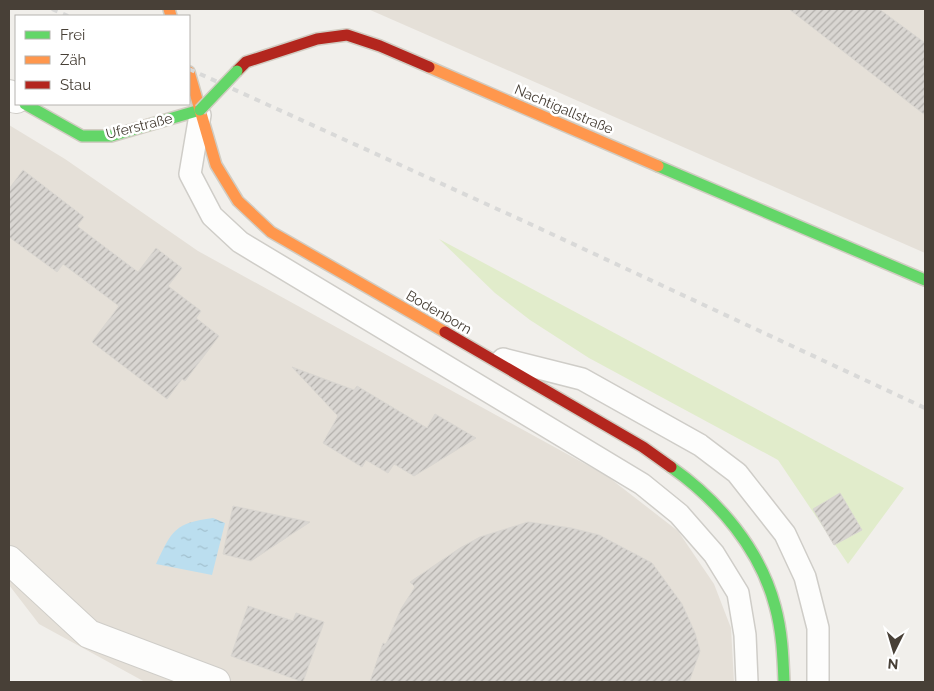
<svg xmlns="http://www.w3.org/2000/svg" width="934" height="691" viewBox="0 0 934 691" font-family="Raleway,sans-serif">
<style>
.residential{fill:#e5e0d8}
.green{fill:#e1eccb}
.water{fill:url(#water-ripples)}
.building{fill:url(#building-hatch);stroke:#d9d6d1}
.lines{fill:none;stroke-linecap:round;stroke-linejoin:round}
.lane-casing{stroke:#cfcdc8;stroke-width:24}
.street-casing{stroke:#cfcdc8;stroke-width:30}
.fast-casing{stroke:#d1ccc2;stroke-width:14}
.slow-casing{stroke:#d1ccc2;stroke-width:14}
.jam-casing{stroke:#d1ccc2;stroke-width:14}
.lane{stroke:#fdfdfc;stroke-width:21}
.street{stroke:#fdfdfc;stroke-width:28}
.fast{stroke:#63d668;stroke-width:11}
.slow{stroke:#ff974d;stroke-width:11}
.jam{stroke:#b3261e;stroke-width:11}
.rail{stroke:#d9d9d8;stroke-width:4;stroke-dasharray:6 6;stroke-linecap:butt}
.fast-bridge-casing{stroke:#d1ccc2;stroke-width:14;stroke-linecap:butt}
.fast-bridge{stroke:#63d668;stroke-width:11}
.labels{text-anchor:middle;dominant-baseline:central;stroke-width:5;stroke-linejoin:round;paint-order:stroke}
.street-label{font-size:14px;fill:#484037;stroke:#fff}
</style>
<defs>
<pattern id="water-ripples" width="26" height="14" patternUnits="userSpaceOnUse" patternTransform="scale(1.25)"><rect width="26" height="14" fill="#bbdeef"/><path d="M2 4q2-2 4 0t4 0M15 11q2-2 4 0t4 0" fill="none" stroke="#a2c0ce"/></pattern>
<pattern id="building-hatch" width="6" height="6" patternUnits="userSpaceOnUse" patternTransform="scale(1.25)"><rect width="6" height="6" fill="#d9d6d2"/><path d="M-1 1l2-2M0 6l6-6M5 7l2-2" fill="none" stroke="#b2afab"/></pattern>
</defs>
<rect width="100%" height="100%" fill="#f1efeb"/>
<g class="residential">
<polygon points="368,9 925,9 925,253"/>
<polygon points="9,125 65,159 198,251 607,476 678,531 714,584 731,628 734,682 145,682 39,624 9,585"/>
</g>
<polygon class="green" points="439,239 904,488 848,564 778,460 589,358 530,320 495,293"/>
<path class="water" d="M213 518 225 523 212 575 156 564C172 530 175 523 213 518Z"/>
<g class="building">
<polygon points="789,9 879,9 925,43 925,115"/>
<polygon points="23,170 84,217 77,226 138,272 156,248 182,268 168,286 201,311 196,318 219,336 185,381 182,379 167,399 92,342 119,306 63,264 57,272 9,237 9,189"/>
<polygon points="292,367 354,390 357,386 427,428 435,414 476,438 414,476 394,464 388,473 366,460 362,467 323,443 338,416"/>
<polygon points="840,493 862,530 834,545 813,509"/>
<polygon points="233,506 310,522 251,561 223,554"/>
<polygon points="528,522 571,528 599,535 652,563 682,604 695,633 700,651 689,682 370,682 383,643 386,644 401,609 415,587 410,582 460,548 480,537"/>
<polygon points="248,606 293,621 296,613 324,622 303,682 231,656"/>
</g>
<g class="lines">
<defs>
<g id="lane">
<polyline points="200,115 190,174 212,216 240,242 642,484 679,514 714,554 738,593 745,635 747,682"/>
<polyline points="503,359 582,379 700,445 737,473 785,534 805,577 818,628 818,682"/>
</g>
<g id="street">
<polyline points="9,94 16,99"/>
<polyline points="9,560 89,634 216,682"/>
</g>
<g id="fast">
<polyline points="25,104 82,136 111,136 200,110"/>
<polyline points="658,166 925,280"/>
<path d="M671 467C719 501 760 549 775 606 782 631 783 656 784 682"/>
</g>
<g id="slow">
<polyline points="169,9 171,16"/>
<polyline points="429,67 658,166"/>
<polyline points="189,72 216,165 238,201 271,232 445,332"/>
</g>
<g id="jam">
<polyline points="237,71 246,62 317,39 347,35 380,46 429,67"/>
<polyline points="445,332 643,447 671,467"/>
</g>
</defs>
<use href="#lane" class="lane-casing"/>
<use href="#street" class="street-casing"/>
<use href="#fast" class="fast-casing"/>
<use href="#slow" class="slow-casing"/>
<use href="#jam" class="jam-casing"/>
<use href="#lane" class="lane"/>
<use href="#street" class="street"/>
<use href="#fast" class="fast"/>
<use href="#slow" class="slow"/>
<use href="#jam" class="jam"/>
<g class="rail">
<polyline points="52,9 68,16"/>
<polyline points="189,69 528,223 925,408"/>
</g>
<defs>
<polyline id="fast-bridge" points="200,110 237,71"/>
</defs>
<use href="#fast-bridge" class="fast-bridge-casing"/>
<use href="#fast-bridge" class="fast-bridge"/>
</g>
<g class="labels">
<g class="street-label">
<text transform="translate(564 109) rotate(23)">Nachtigallstraße</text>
<text transform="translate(139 126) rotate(-14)">Uferstraße</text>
<text transform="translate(439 312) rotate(30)">Bodenborn</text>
</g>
</g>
<rect width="934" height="691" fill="none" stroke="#484037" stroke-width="20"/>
<rect x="15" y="15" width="175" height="90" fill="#ffffff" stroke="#b6b3af"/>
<rect x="25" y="31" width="25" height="8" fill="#63d668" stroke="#b6b3af"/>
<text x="60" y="40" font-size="15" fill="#484037">Frei</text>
<rect x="25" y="56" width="25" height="8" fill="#ff974d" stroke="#b6b3af"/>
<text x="60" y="65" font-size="15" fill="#484037">Zäh</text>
<rect x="25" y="81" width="25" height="8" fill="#b3261e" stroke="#b6b3af"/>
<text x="60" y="90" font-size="15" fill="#484037">Stau</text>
<g transform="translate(894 651) rotate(185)" stroke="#ffffff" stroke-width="4" paint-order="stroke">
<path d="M0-4L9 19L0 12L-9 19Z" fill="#484037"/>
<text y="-8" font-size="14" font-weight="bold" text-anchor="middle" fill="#484037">N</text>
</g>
</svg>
